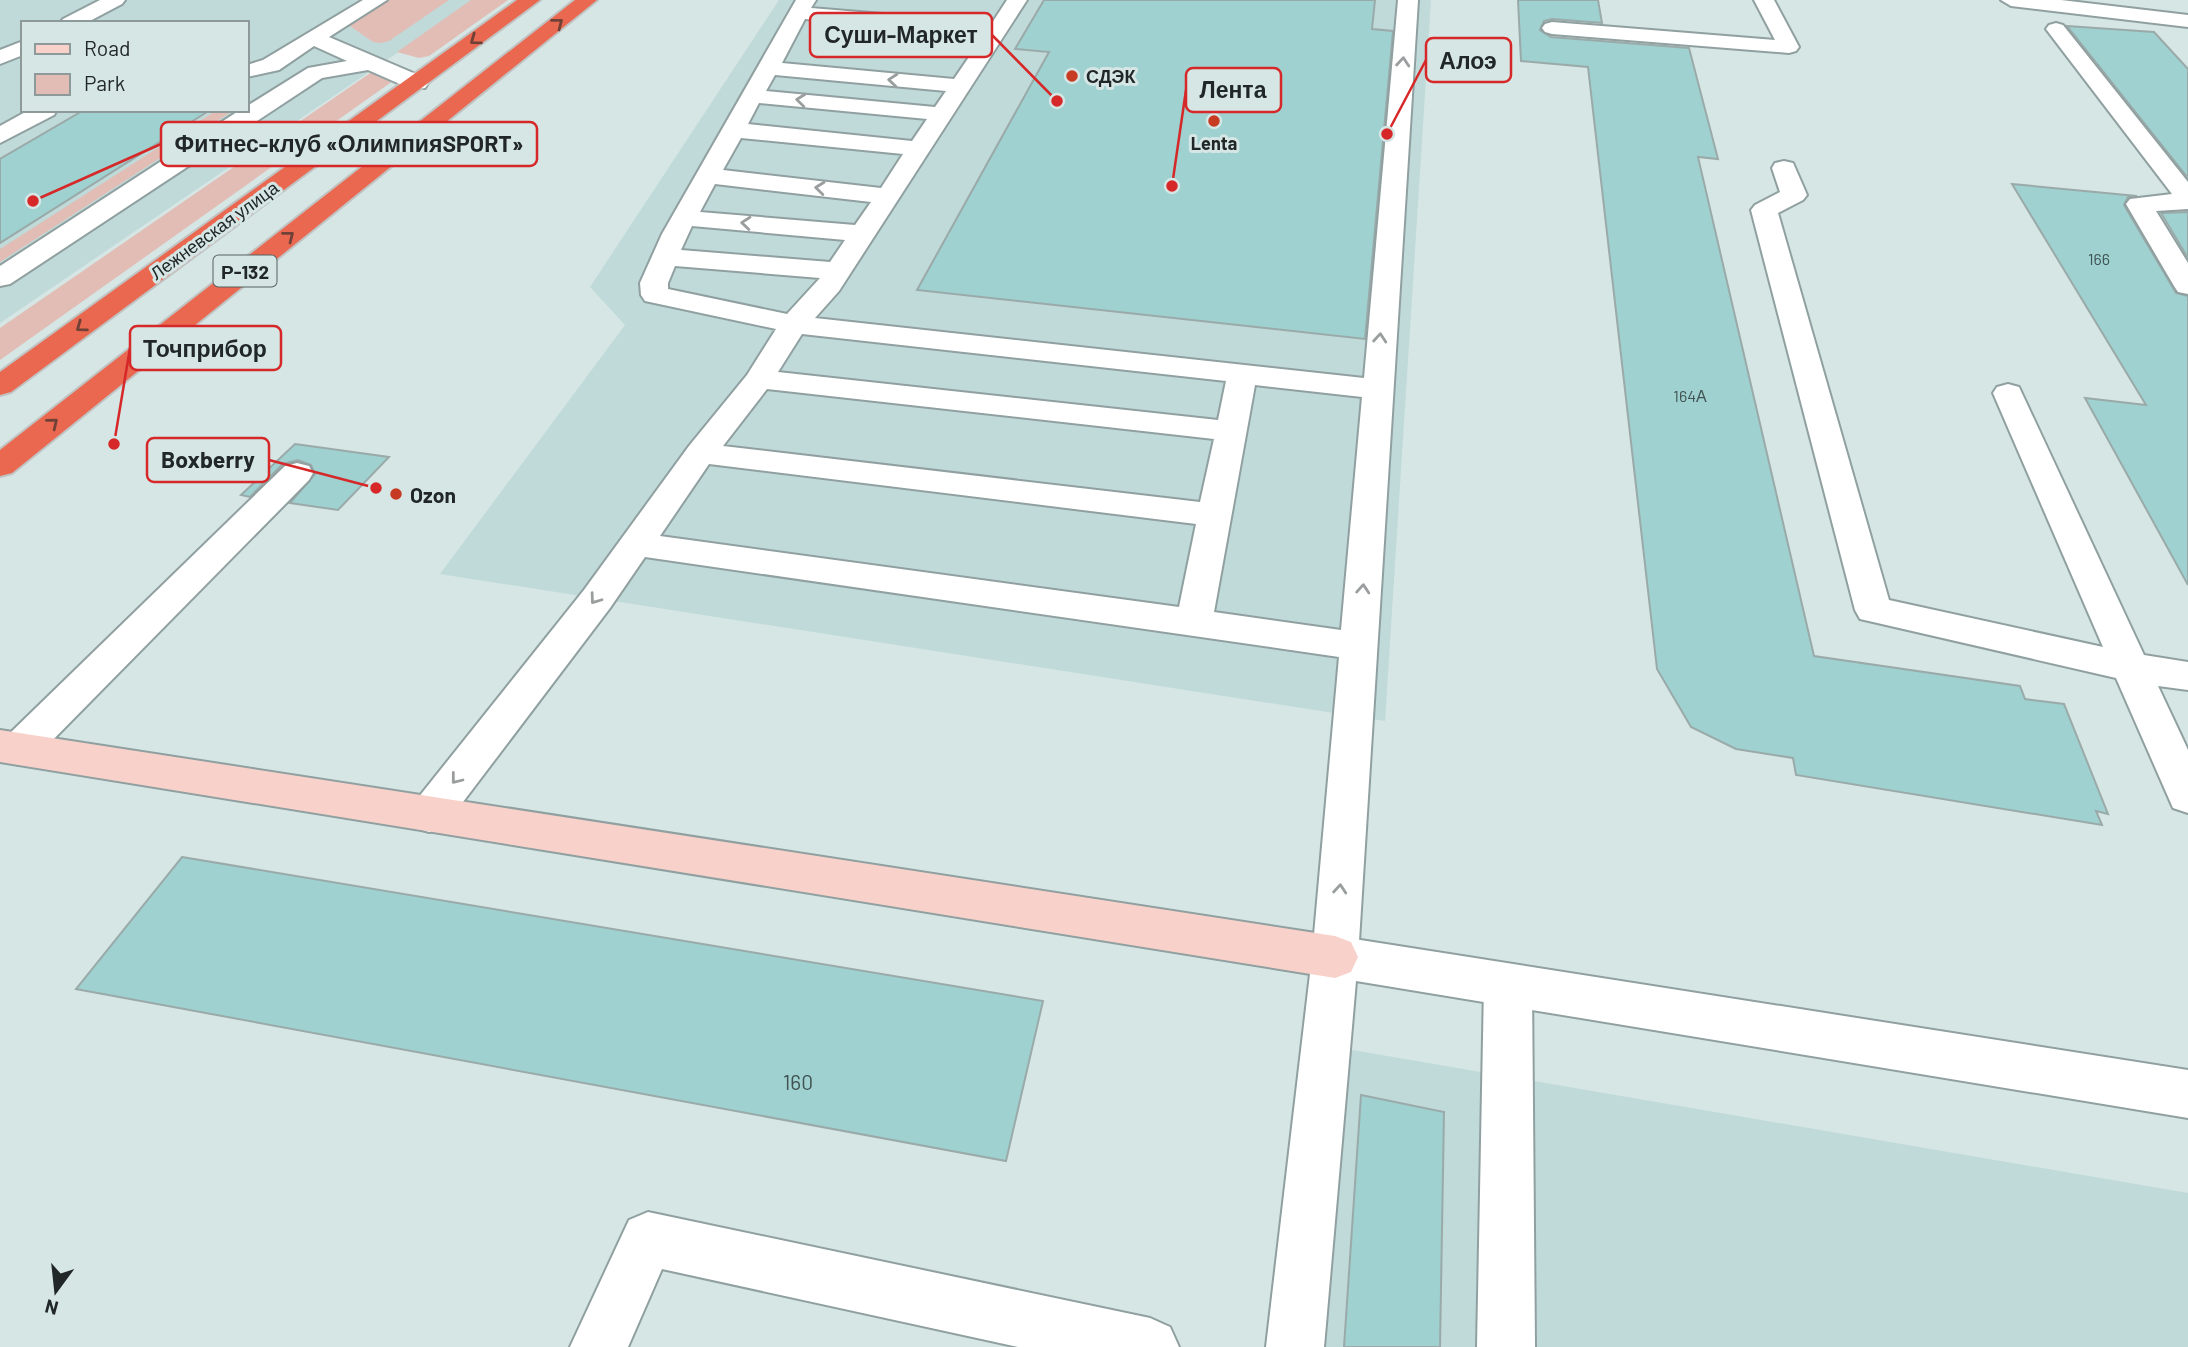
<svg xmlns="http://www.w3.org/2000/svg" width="2188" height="1347" viewBox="0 0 2188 1347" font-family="Barlow,sans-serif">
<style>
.built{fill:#c0dad9;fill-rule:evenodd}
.green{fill:#e2bdb5}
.building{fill:#9ed1d0;stroke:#9aaaa9;stroke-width:2}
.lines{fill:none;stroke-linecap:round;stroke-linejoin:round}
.lane-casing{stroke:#90a0a0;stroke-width:4}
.street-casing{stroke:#90a0a0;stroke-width:4}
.secondary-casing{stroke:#90a0a0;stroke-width:4}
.highway-casing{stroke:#c1c3c3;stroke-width:4}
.lane{fill:#fff;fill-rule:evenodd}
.street{fill:#fff;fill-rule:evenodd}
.secondary{fill:#f8d2ca;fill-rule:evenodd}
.highway{fill:#e9684f;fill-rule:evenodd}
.oneway{stroke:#714137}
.oneway2{stroke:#9b9e9e}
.poi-dot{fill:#c63b21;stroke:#d5e6e5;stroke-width:2.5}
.labels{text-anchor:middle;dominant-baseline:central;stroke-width:6;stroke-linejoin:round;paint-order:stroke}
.far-number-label{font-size:16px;fill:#405251}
.far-poi-label{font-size:18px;font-weight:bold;fill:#212727;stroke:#d5e6e5;text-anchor:start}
.far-street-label{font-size:18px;fill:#212727;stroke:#d5e6e5}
.shield{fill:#d5e6e5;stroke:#576060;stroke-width:2}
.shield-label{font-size:19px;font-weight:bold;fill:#212727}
.poi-label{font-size:21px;font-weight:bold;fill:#212727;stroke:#d5e6e5;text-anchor:start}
.near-number-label{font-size:21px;fill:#405251}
.leader{fill:none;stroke:#d62828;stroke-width:2.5}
.callout-dot{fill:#d62828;stroke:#d5e6e5;stroke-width:2.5}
.callout{fill:#d5e6e5;stroke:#d62828;stroke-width:2.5}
.callout-label{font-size:23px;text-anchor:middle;font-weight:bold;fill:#212727}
</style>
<rect width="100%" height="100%" fill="#d5e6e5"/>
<g class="built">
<path d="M0 0H475L0 323ZM23 23H247V110H23Z"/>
<polygon points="779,0 1431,0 1385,721 440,574 625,325 590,287"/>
<polygon points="1329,1046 2188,1193 2188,1347 1300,1347"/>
</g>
<g class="green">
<polygon points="382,0 449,0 389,41 381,43 373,42 350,26 353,19"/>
<polygon points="471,0 508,0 429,56 419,58 397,52"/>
<polygon points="379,67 395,77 390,83 0,360 0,328"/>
<polygon points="217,110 234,110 0,262 0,249"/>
</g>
<g class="building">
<polygon points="1044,0 1375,0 1372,29 1393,31 1365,339 917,290 1049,52 1015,49"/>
<polygon points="1518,0 1598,0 1602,23 1552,19 1544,21 1540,30 1551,37 1689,48 1718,159 1698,157 1814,656 2020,686 2025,699 2064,704 2108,814 2096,811 2102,825 1796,775 1793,758 1736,749 1691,727 1657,669 1588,67 1521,61"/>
<polygon points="2067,26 2154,32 2188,69 2188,178"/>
<polygon points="84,110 210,110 0,243 0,159"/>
<polygon points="2012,184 2137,196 2128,197 2124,205 2176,293 2188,296 2188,585 2085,398 2146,405"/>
<polygon points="2188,212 2188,258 2161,213"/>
<polygon points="295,444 389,457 338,510 290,503 315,474 311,465 298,460 283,464 250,497 241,495"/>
<polygon points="182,857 1043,1001 1006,1161 76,989"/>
<polygon points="1361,1095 1444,1112 1440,1347 1344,1347"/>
</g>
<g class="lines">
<defs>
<g id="lane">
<polygon points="100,0 125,0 122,4 86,23 60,23 63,19"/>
<polygon points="363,0 387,0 329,37 425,78 428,83 425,88 409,88 368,70 322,78 10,284 0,286 0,266 240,110 247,110 247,106 308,68 347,61 314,46 279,70 247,77 247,65 263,60"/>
<path d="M796 0H816L811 8 992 23 1007 0H1027L839 291 815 318 1364 378 1398 0H1418L1358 957 1351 972 1335 978 1319 972 1312 957 1339 657 645 557 610 608 444 827 429 832 414 827 408 815 414 803 584 590 689 446 747 375 776 329 645 301 641 295 640 283 662 234ZM805 19 984 35 954 79 782 63ZM775 75 946 91 935 107 766 91ZM759 103 927 119 912 141 748 124ZM741 138 903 154 881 188 723 170ZM715 184 871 202 855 225 700 212ZM692 226 845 240 830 262 681 250ZM675 266 820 278 787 314 668 289V283ZM802 334 1226 381 1218 420 778 372ZM1255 385 1362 397 1341 630 1214 612ZM767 389 1214 439 1200 502 723 446ZM709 464 1196 524 1179 607 660 536Z"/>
<polygon points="1754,0 1774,0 1799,47 1796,51 1789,53 1552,34 1545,32 1542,28 1545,24 1552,22 1775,40"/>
<polygon points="2001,0 2061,0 2188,15 2188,27 2011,6"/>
<polygon points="2056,23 2063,25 2188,182 2188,209 2156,211 2188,263 2188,294 2178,292 2174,286 2126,204 2130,199 2172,194 2046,29 2049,25"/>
<polygon points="23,41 23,55 0,64 0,50"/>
<polygon points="29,110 57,110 54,115 0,143 0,126"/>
<polygon points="1784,161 1793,163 1807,195 1803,200 1778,213 1889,600 2103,647 1993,393 1997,387 2008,384 2019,387 2144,655 2188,662 2188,690 2158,686 2188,750 2188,813 2173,808 2116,678 1860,619 1855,610 1751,210 1755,205 1780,192 1772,168 1775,163"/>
<polygon points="297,463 309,466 313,473 309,480 33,760 19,765 5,760 0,747 5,738 285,466"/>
<polygon points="1508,964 1525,971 1532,986 1535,1347 1477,1347 1484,986 1491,971"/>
</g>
<g id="street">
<polygon points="1335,936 2188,1070 2188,1118 1356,981 1324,1347 1266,1347 1312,957 1319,942"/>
<polygon points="648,1212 1150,1318 1170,1327 1179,1347 1018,1347 662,1269 628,1347 570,1347 629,1220"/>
</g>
<polygon id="secondary" points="0,730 1335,936 1351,942 1358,957 1351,972 1335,978 0,762"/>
<g id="highway">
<polygon points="517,0 540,0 11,392 0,395 0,372"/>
<polygon points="575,0 597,0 12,473 0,476 0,450"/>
</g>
</defs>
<use href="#lane" class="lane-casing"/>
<use href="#street" class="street-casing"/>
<use href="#secondary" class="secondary-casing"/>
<use href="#highway" class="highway-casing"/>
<use href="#lane" class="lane"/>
<use href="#street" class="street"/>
<use href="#secondary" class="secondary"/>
<use href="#highway" class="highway"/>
</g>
<defs><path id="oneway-chevron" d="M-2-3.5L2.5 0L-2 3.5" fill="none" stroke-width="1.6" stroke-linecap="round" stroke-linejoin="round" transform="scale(1.75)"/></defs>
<g class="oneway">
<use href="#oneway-chevron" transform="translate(558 23) rotate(-38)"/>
<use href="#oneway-chevron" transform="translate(475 40) rotate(144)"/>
<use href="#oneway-chevron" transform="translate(289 236) rotate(-38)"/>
<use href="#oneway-chevron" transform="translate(81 327) rotate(144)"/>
<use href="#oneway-chevron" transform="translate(53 423) rotate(-39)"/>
</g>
<g class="oneway2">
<use href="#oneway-chevron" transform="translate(1403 62) rotate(-85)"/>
<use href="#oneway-chevron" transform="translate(893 80) rotate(-175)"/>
<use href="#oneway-chevron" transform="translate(801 100) rotate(-174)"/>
<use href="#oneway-chevron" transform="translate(820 188) rotate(-174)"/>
<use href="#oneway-chevron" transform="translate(746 223) rotate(-175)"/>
<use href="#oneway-chevron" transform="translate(1380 338) rotate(-85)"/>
<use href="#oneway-chevron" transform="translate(1363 589) rotate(-86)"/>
<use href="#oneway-chevron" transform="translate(595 599) rotate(126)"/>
<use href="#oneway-chevron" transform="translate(456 779) rotate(128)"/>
<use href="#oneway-chevron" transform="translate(1340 889) rotate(-85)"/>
</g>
<g class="poi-dot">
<circle cx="1072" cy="76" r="7"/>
<circle cx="1214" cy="121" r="7"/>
<circle cx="396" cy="494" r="7"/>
</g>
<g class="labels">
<g class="far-number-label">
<text x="2099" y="258">166</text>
<text x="1690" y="395">164А</text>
</g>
<g class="far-poi-label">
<text x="1086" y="76">СДЭК</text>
<text x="1214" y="143" text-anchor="middle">Lenta</text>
</g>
<g class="far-street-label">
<text transform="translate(214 230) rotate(-36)">Лежневская улица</text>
</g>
<rect class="shield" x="213.5" y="255.5" width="63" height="31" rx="5"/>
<g class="shield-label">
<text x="245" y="271">Р-132</text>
</g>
<g class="poi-label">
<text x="410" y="494">Ozon</text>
</g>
<g class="near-number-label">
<text x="798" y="1081">160</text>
</g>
</g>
<path class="leader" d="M1057 101L992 35M1387 134L1426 60M1172 186L1186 90M33 201L161 144M114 444L130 348M376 488L269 460"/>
<g class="callout-dot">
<circle cx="1057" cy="101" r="7"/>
<circle cx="1387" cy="134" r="7"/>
<circle cx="1172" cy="186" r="7"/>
<circle cx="33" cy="201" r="7"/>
<circle cx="114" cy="444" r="7"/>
<circle cx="376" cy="488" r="7"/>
</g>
<g class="callout">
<rect x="810" y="13" width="182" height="44" rx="7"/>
<rect x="1426" y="38" width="85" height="44" rx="7"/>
<rect x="1186" y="68" width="95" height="44" rx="7"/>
<rect x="161" y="122" width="376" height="44" rx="7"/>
<rect x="130" y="326" width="151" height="44" rx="7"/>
<rect x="147" y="438" width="122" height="44" rx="7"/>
</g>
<g class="callout-label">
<text x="901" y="43">Суши-Маркет</text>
<text x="1468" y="69">Алоэ</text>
<text x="1233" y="98">Лента</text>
<text x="349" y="152">Фитнес-клуб «ОлимпияSPORT»</text>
<text x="205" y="357">Точприбор</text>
<text x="208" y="468">Boxberry</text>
</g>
<rect x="21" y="21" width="228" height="91" fill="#d5e6e5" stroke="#8d9a99" stroke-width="2"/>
<rect x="35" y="44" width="35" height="10" fill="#f8d2ca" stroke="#8d9a99" stroke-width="2"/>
<text x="84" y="56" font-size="21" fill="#212727">Road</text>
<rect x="35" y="74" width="35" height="21" fill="#e2bdb5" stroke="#8d9a99" stroke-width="2"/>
<text x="84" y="91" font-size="21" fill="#212727">Park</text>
<g transform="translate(56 1291) rotate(195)" stroke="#d5e6e5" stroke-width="5" paint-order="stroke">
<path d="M0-5L12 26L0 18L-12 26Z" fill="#212727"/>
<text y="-10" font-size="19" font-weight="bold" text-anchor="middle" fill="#212727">N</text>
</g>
</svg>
